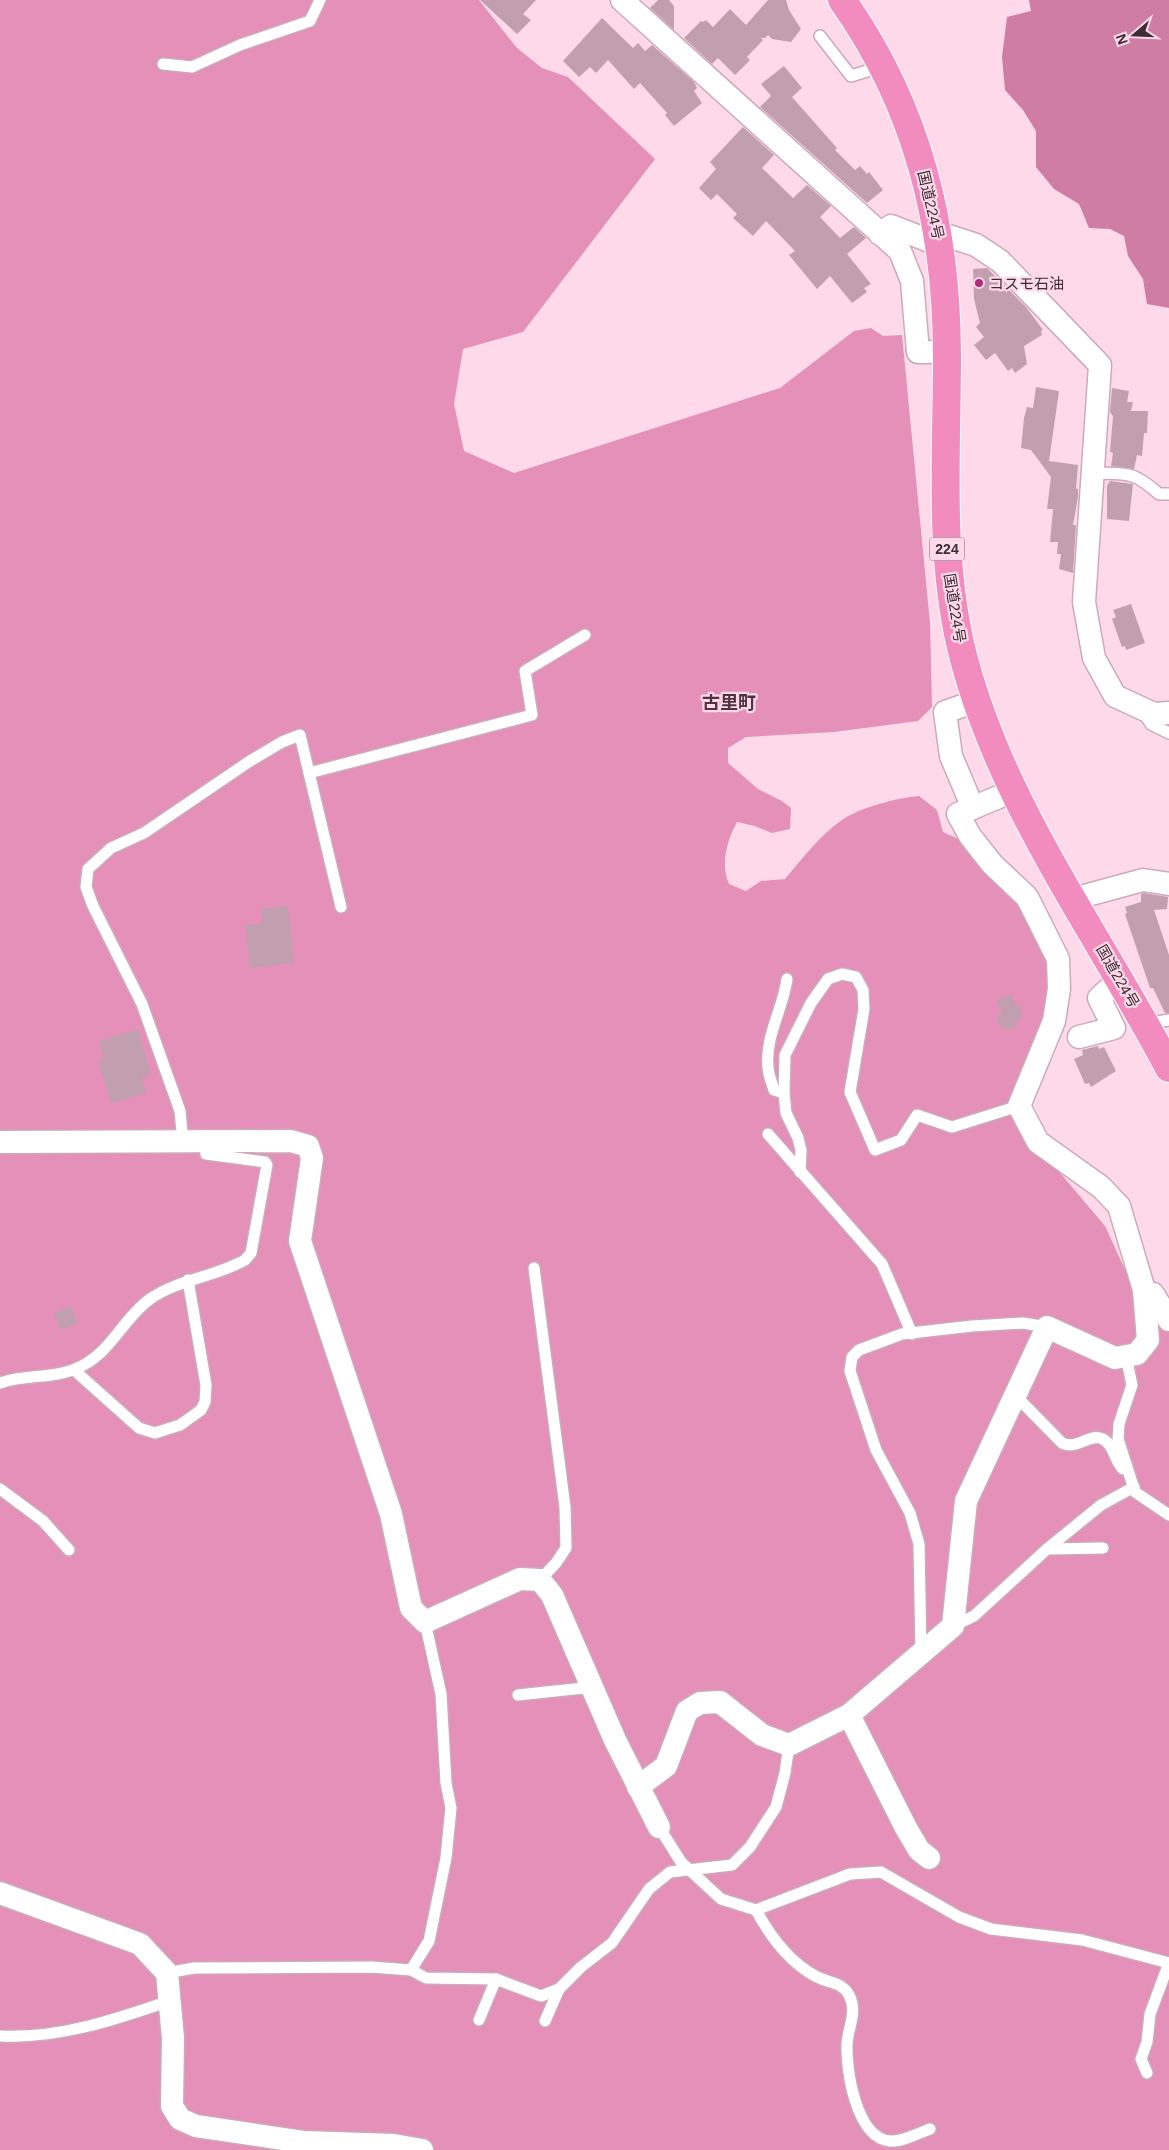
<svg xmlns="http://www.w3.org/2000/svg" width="1169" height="2150" viewBox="0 0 1169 2150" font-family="Arial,'Noto Sans JP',sans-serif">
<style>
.forest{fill:#e490b8}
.water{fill:#cf7da5}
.building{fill:#c29faf}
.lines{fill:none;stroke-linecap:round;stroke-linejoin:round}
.lane-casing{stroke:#cdaab9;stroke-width:14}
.street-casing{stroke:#cdaab9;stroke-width:25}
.highway-casing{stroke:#fff;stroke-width:30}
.lane{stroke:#fff;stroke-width:11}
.street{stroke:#fff;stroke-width:22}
.highway{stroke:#f28cbe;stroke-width:28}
.poi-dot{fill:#af2d78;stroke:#fed9e9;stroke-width:2}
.labels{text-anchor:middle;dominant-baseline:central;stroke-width:4.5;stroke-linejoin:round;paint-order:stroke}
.shield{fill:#fed9e9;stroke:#76616b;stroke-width:1}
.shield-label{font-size:14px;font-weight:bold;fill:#3c2e35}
.street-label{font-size:15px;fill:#3c2e35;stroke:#fed9e9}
.poi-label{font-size:15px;fill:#3c2e35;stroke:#fed9e9;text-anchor:start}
.quarter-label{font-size:18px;font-weight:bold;fill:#503341;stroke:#fed9e9}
</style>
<rect width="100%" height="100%" fill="#fed9e9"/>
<path class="forest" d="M0 0H479L517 48 542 68 568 77 655 159 523 332 463 349 454 404 464 451 514 473 780 388 854 331 871 328 883 336 902 335 930 623 932 707 918 721 834 732 746 737 728 748V763L758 789 782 801 791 808 790 829 772 833 755 826 737 822C727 841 720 864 729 884L746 891 761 881 785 879C802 859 820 835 842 820 861 807 897 798 919 796L937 810 943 832 965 842 1026 905 1051 976 1052 1004 1017 1095 1035 1151 1061 1174 1105 1226 1133 1287 1169 1323V2150H0Z"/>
<polygon class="water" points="1029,0 1169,0 1169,308 1147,304 1143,279 1128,256 1124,236 1110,229 1089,228 1079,204 1054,189 1036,167 1036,131 1023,110 1005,90 1002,57 1007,17 1031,11"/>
<g class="building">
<polygon points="480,0 536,0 523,14 531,20 517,34"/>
<polygon points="658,0 669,0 674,6 674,30 650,8"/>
<polygon points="768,0 786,0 789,10 801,29 791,42 772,39 768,35 765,38 761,38 763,40 747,57 750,60 735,75 718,58 712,64 684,38 701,21 703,22 706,20 713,27 730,9 746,25"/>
<polygon points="602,18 633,48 638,43 645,51 652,45 694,82 697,88 694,91 702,103 674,126 665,115 667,113 640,83 634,89 608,60 596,73 590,67 579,77 563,61"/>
<polygon points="784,66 802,88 792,97 837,148 835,150 855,170 860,166 867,174 869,172 883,190 867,203 760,107 771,96 761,84"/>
<polygon points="743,127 774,155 762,168 793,198 807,185 831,206 820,217 840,238 854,227 866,238 847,254 871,284 864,288 867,292 852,303 830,276 817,289 789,255 795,251 766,221 753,236 733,218 737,214 717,194 711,200 699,188 716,169 710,162"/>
<polygon points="987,268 1026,307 1043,330 1041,331 1042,335 1024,346 1027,364 1015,373 1012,368 1008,371 995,353 986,360 974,345 984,337 976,327 980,323 974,299 973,269"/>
<polygon points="1036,387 1059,391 1049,461 1078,465 1076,489 1078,489 1078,497 1073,525 1076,525 1073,573 1059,569 1061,554 1057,554 1058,542 1050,542 1053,509 1047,509 1051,477 1031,450 1021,448 1024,418 1027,407 1033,408"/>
<polygon points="1112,388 1129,391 1127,402 1133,402 1131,411 1148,411 1147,433 1144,433 1142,456 1137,455 1134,469 1111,466 1113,453 1110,452 1113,416 1110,412"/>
<polygon points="1110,481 1133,484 1129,521 1107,519 1107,486"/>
<polygon points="1131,604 1145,643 1126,650 1125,646 1122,647 1112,619 1116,617 1113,610"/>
<polygon points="1144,893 1168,897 1167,909 1154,910 1169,955 1169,1013 1165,1013 1153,988 1150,988 1125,914 1127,913 1125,907 1141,902 1141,894"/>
<polygon points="288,906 294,963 250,968 245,925 263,923 261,909"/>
<polygon points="1012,995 1016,1006 1019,1005 1022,1019 1015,1022 1017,1028 1001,1029 996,1015 1002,1014 997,999"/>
<polygon points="138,1029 151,1075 142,1077 146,1093 111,1103 98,1060 104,1058 99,1041"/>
<polygon points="1098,1046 1099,1049 1104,1047 1116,1071 1091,1087 1089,1083 1085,1084 1074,1059 1083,1055 1082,1050"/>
<polygon points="71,1306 78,1323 61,1330 54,1313"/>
</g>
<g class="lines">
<defs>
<g id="lane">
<polyline points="820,36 851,76 883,66"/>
<polyline points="163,64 192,67 240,45 310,21 320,0"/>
<path d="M1093 473C1127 474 1132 470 1159 494H1169"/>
<polyline points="1144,713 1151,724 1169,733"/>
<polyline points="309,773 532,715 525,671 585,635"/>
<polyline points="1146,1024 1169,1020"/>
<path d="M784 1093 774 1090C772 1083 768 1074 768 1067 765 1036 783 1009 787 979"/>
<polyline points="768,1134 882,1264 912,1334"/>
<polyline points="183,1142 180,1111 142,1004 93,906 86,887 88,869 111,848 144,833 250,761 282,742 300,735 341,907"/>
<polyline points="800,1172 801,1150 798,1138 786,1113 784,1093 785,1055 811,1003 828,979 842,974 856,977 863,990 864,1009 850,1092 875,1150 901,1140 917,1115 952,1127 1019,1106"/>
<polyline points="534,1268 565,1507 566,1548 556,1563 540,1580"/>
<polyline points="1126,1356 1132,1385 1119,1424 1118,1439 1135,1492 1169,1515"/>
<polyline points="74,1370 139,1428 155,1433 180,1425 201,1410 205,1402 206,1385 188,1280"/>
<path d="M0 1383C24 1374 52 1379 75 1369 110 1356 121 1320 150 1299 179 1279 215 1277 245 1260L251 1253 267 1165 265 1162 206 1154 205 1142"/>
<path d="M1015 1395 1062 1443C1076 1450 1087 1435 1100 1438 1114 1442 1114 1461 1123 1469"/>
<polyline points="0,1489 43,1521 69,1550"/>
<polyline points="1047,1549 1103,1548"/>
<polyline points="953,1626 974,1616 1047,1549 1101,1505 1134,1487"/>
<polyline points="921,1652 919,1544 910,1513 876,1450 850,1371 852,1357 859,1350 902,1334 972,1326 1023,1323 1047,1327"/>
<polyline points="518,1695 593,1687"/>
<polyline points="659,1827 681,1862 721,1899 756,1910 850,1874 881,1872 959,1917 991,1929 1082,1940 1169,1963"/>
<path d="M756 1910C770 1936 790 1963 817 1977 829 1983 842 1982 849 1995 858 2012 848 2027 847 2044 846 2070 856 2138 890 2141 902 2142 919 2133 930 2129"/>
<polyline points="411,1970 426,1978 496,1979 541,1996 559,1989 581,1967 612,1943 649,1889 670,1872 732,1865 750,1847 776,1807 785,1773 789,1745"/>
<polyline points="167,1973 194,1968 371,1967 411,1970 429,1941 446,1858 451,1808 446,1783 441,1694 425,1622"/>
<polyline points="479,2020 496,1979"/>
<polyline points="545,2021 559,1989"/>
<path d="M0 2036C57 2039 115 2020 169 2001"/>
<polyline points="1147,2073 1141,2059 1147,2042 1150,2014 1169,1963"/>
</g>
<g id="street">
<polyline points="622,0 900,251 912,281 918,352 947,352"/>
<polyline points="939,233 976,245 1000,261 1100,365 1084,602 1094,658 1115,696 1154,714 1169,713"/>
<polyline points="880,234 891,226 940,245"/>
<polyline points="973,808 951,756 945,712 976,701"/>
<polyline points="1073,899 1143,880 1169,884"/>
<polyline points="1079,1037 1114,1028 1099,998 1120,979"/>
<polyline points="0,1142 291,1141 308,1146 312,1158 300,1241 391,1514 411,1608 425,1622 520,1579 540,1580 552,1595 615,1740 659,1827"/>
<polyline points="1145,1294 1153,1294 1169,1320"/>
<polyline points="849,1715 906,1828 919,1850 929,1858"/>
<polyline points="638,1787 666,1766 687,1711 700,1703 720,1702 762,1735 789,1745 849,1715 953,1626 966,1501 1047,1327 1115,1358 1137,1354 1148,1340 1144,1290 1119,1206 1101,1187 1038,1142 1019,1106 1054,1021 1059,989 1058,959 1027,897 992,864 970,836 958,814 1013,791"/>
<polyline points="0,1893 140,1944 167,1973 173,2038 172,2106 180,2119 196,2126 303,2142 394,2145 422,2150"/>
</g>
<path id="highway" d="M842 0C918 107 947 227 947 357 947 452 939 549 960 643 996 798 1096 929 1169 1068"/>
</defs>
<use href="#lane" class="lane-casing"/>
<use href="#street" class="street-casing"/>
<use href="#highway" class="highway-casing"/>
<use href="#lane" class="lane"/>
<use href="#street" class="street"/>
<use href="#highway" class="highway"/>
</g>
<circle class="poi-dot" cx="979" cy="283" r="5"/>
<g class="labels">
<rect class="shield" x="929.5" y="537.5" width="35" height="23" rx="4"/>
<g class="shield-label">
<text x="947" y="549">224</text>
</g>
<g class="street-label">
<text transform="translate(931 205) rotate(77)">国道224号</text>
<text transform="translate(955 608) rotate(81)">国道224号</text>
<text transform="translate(1118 976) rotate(60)">国道224号</text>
</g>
<g class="poi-label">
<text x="989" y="283">コスモ石油</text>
</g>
<g class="quarter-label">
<text x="729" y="703">古里町</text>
</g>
</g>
<g transform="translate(1134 35) rotate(251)" stroke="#fed9e9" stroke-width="4" paint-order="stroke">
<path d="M0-4L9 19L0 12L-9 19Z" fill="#3c2e35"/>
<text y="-8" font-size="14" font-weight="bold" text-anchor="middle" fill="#3c2e35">N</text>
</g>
</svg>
